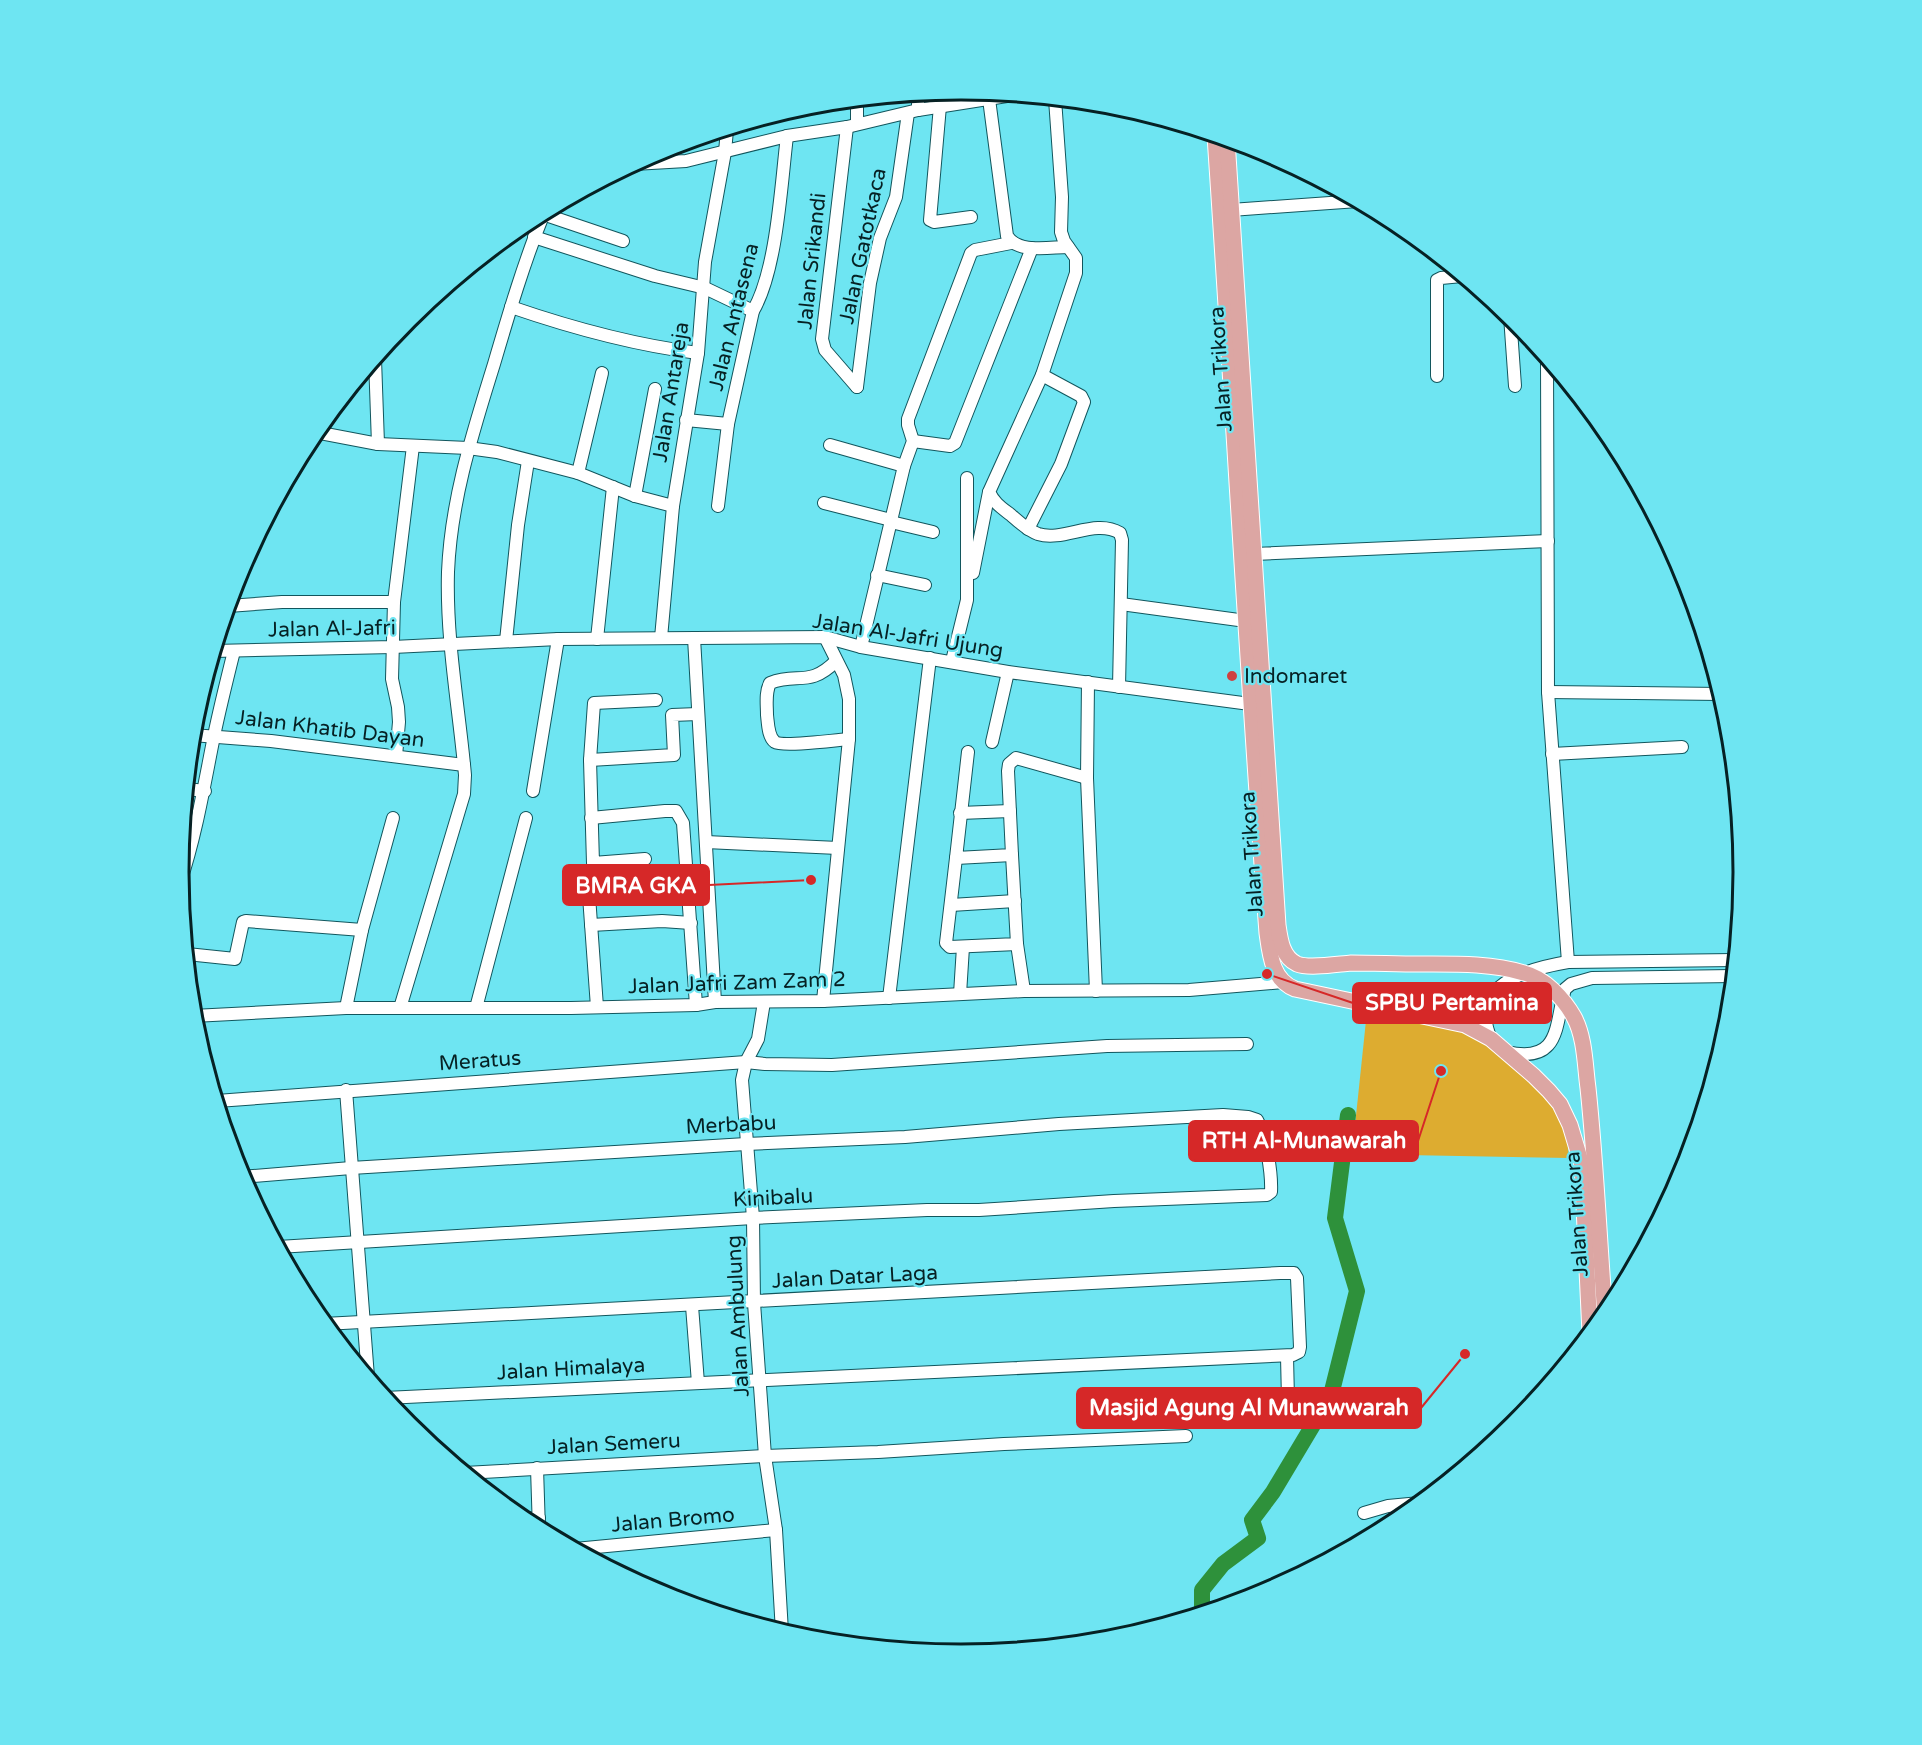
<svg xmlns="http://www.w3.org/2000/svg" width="1922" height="1745" viewBox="0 0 1922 1745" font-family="'Varela Round',sans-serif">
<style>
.green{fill:#ddac30}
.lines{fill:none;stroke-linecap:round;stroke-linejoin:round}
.river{stroke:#2e913b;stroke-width:16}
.minor-casing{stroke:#12565d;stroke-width:14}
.major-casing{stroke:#fff;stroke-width:17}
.minor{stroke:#fff;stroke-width:12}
.major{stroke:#dca6a3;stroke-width:15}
.poi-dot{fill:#cf403f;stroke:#6ee5f2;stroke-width:2}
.labels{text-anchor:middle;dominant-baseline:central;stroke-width:4.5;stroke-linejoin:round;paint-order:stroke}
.street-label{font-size:21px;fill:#062124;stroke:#6ee5f2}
.poi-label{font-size:21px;fill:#062124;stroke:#6ee5f2;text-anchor:start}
.rim{fill:none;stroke:#062124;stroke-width:3}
.leader{fill:none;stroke:#d62828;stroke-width:2}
.callout-dot{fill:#d62828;stroke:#6ee5f2;stroke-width:2}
.callout{fill:#d62828;stroke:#d62828;stroke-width:2}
.callout-label{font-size:22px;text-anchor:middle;font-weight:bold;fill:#fff}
</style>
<rect width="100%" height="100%" fill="#6ee5f2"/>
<polygon class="green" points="1367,1011 1458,1031 1484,1039 1546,1096 1560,1117 1567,1138 1569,1158 1352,1154"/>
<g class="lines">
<polyline class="river" points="1202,1613 1202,1590 1223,1564 1258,1538 1252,1520 1273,1492 1331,1395 1357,1291 1335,1218 1348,1115"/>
<defs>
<g id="minor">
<polyline points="918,94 918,110"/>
<path d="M989 99 1007 236C1018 254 1050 247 1068 247"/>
<path d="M1055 99 1062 197 1061 232 1064 241 1076 258V273L1042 375 989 492C994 503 1002 508 1011 515 1019 522 1027 530 1038 534 1064 542 1095 518 1120 533L1122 540 1119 687"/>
<polyline points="857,100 857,124"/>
<polyline points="940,106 930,220 934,222 971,217"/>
<polyline points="847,127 822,339 825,350 857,387"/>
<polyline points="634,164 686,161 787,136 847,127 918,110 1013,95"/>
<polyline points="1231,210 1358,201"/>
<polyline points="543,214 623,241"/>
<polyline points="534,237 655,276 705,288 753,311"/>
<path d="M511 307C572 328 634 345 698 353"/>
<polyline points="1510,316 1515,386"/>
<polyline points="375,359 378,444"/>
<polyline points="1547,359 1548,692 1568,962"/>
<polyline points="1437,376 1437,280 1441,278 1462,276"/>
<polyline points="857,387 870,283 880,238 896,197 908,113"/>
<polyline points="686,420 728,424"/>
<polyline points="315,432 378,444 468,448 497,452 578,473 635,496 673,506"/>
<polyline points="913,441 950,446 955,443 1032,248"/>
<polyline points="830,445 904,466"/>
<polyline points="578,473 602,373"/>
<polyline points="635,496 655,389"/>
<polyline points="824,503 891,520"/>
<path d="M718 506 728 424 753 311C777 270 781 185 787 136"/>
<polyline points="891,522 933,532"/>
<polyline points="1028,529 1061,464 1084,402 1081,396 1042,375"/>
<polyline points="1254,554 1548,541"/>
<polyline points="973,573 989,492"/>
<polyline points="877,575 925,585"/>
<polyline points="1121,604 1246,621"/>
<polyline points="228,606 282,602 394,602"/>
<polyline points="661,638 673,506 698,353 705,262 725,152 727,130"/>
<polyline points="694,638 715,1002"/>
<polyline points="597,639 613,487"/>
<polyline points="506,641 518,525 528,461"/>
<polyline points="861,647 904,466 913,441 908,425 908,419 971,253 975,250 1011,243"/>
<polyline points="214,651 393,647 558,639 825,637 861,647 1008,672 1250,704"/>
<path d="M836 661C809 688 798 672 770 683 765 693 767 704 767 715 768 723 768 737 775 742 783 747 836 740 849 739"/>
<polyline points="952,661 967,600 967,478"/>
<polyline points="1088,682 1087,778 1096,991"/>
<polyline points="1548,692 1721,694"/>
<polyline points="192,735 271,741 464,765"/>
<polyline points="992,742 1008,672"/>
<polyline points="968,752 956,858 1012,855 1008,771 1009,764 1016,758 1087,778"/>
<polyline points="1552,754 1682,747"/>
<polyline points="396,756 399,722 398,707 392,679 394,602 413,446"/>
<polyline points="590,760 674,755 672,715 698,714"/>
<polyline points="187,789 205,791"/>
<polyline points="533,791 558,639"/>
<polyline points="960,813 1010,811"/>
<polyline points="591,818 665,811 676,811 683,823 696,1005"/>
<polyline points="706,842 838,848"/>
<polyline points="956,858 946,943 950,947 1017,944 1012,855"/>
<polyline points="645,859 593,863 590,760 594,703 656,700"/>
<path d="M180 883C196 835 204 786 214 736 220 707 227 679 234 651"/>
<polyline points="589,896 597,1007"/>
<polyline points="951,905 1015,901"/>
<polyline points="591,925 662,921 691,923"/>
<polyline points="1017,944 1024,991"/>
<polyline points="187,954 235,959 243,922 246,921 362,930"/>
<polyline points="960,994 963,947"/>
<polyline points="889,998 930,658"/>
<polyline points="823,1001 849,739 849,699 844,675 825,637"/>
<polyline points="764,1002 758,1039 746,1062 742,1080 753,1218 754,1303 765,1456 776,1530 782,1632"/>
<polyline points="346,1008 362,930 393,818"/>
<path d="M400 1008 464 794 465 775C459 708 446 640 448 572 451 499 473 432 494 364 509 313 524 262 544 213"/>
<polyline points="476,1008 526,818"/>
<polyline points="193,1016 346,1008 571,1008 696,1005 715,1002 823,1001 1024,991 1189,990 1283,982"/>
<path d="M1491 1039C1467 985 1527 969 1568 962L1735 960"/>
<path d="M1507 1052C1561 1064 1555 1025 1565 989L1571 984 1592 978 1733 976"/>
<polyline points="346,1090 368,1377"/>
<polyline points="217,1101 746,1062 765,1064 832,1065 1107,1046 1247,1044"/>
<path d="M241 1177 351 1168 746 1144 905 1137 1059 1124 1223 1115 1248 1117 1257 1120C1266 1136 1272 1173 1271 1192L1267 1195 1114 1201 979 1210H927L753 1218 278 1247"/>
<polyline points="692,1306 698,1383"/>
<polyline points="324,1324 1280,1273 1294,1273 1297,1278 1300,1347 1299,1352 1293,1355 385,1398"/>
<polyline points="1287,1356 1288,1400"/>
<polyline points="537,1468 539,1530"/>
<polyline points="465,1473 765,1456 878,1452 1004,1444 1186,1436"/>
<polyline points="1364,1513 1388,1506 1420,1503"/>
<polyline points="521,1519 539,1518"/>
<polyline points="575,1549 776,1530"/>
</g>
<g id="major">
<path d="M1215 136C1233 402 1247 668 1267 933 1270 955 1272 980 1295 989L1465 1025 1491 1039 1534 1076 1549 1091 1560 1104 1570 1125 1582 1165 1590 1333"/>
<path d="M1227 140 1278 925C1280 939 1282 957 1297 964 1309 969 1338 964 1351 963 1374 963 1397 964 1420 964 1454 964 1491 963 1524 973 1545 978 1564 999 1574 1017 1585 1037 1585 1066 1588 1088 1596 1164 1599 1239 1605 1315"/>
</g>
</defs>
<use href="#minor" class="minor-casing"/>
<use href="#major" class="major-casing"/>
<use href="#minor" class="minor"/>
<use href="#major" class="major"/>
</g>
<circle class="poi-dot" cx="1232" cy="676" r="6"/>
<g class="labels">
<g class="street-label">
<text transform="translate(863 246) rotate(-78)">Jalan Gatotkaca</text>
<text transform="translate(812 261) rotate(-84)">Jalan Srikandi</text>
<text transform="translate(734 317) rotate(-76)">Jalan Antasena</text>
<text transform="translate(1221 369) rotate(-94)">Jalan Trikora</text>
<text transform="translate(671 392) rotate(-81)">Jalan Antareja</text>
<text transform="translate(332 629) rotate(-1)">Jalan Al-Jafri</text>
<text transform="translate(908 636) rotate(9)">Jalan Al-Jafri Ujung</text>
<text transform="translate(330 729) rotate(7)">Jalan Khatib Dayan</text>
<text transform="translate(1252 854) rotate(-94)">Jalan Trikora</text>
<text transform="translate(737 983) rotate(-2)">Jalan Jafri Zam Zam 2</text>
<text transform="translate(480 1061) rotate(-4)">Meratus</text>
<text transform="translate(731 1125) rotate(-3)">Merbabu</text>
<text transform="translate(773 1198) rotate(-3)">Kinibalu</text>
<text transform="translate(1577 1214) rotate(-94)">Jalan Trikora</text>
<text transform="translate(855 1277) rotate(-3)">Jalan Datar Laga</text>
<text transform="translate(738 1316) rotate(-93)">Jalan Ambulung</text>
<text transform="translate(571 1369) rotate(-3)">Jalan Himalaya</text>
<text transform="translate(614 1444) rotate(-3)">Jalan Semeru</text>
<text transform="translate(673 1520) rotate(-5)">Jalan Bromo</text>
</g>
<g class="poi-label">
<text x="1244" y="676">Indomaret</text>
</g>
</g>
<path d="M0 0H1922V1745H0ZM189 872a772 772 0 1 1 1544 0a772 772 0 1 1-1544 0Z" fill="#6ee5f2" fill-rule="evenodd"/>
<path class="rim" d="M189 872a772 772 0 1 1 1544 0a772 772 0 1 1-1544 0Z"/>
<path class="leader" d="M811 880L709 885M1267 974L1353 1003M1441 1071L1418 1141M1465 1354L1421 1408"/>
<g class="callout-dot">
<circle cx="811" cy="880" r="6"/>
<circle cx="1267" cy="974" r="6"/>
<circle cx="1441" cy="1071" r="6"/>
<circle cx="1465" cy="1354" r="6"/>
</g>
<g class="callout">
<rect x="563" y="865" width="146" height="40" rx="6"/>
<rect x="1353" y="983" width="198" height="40" rx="6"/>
<rect x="1189" y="1121" width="229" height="40" rx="6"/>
<rect x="1077" y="1388" width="344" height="40" rx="6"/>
</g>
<g class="callout-label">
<text x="636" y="893">BMRA GKA</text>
<text x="1452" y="1010">SPBU Pertamina</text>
<text x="1304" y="1148">RTH Al-Munawarah</text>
<text x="1249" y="1415">Masjid Agung Al Munawwarah</text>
</g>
</svg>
